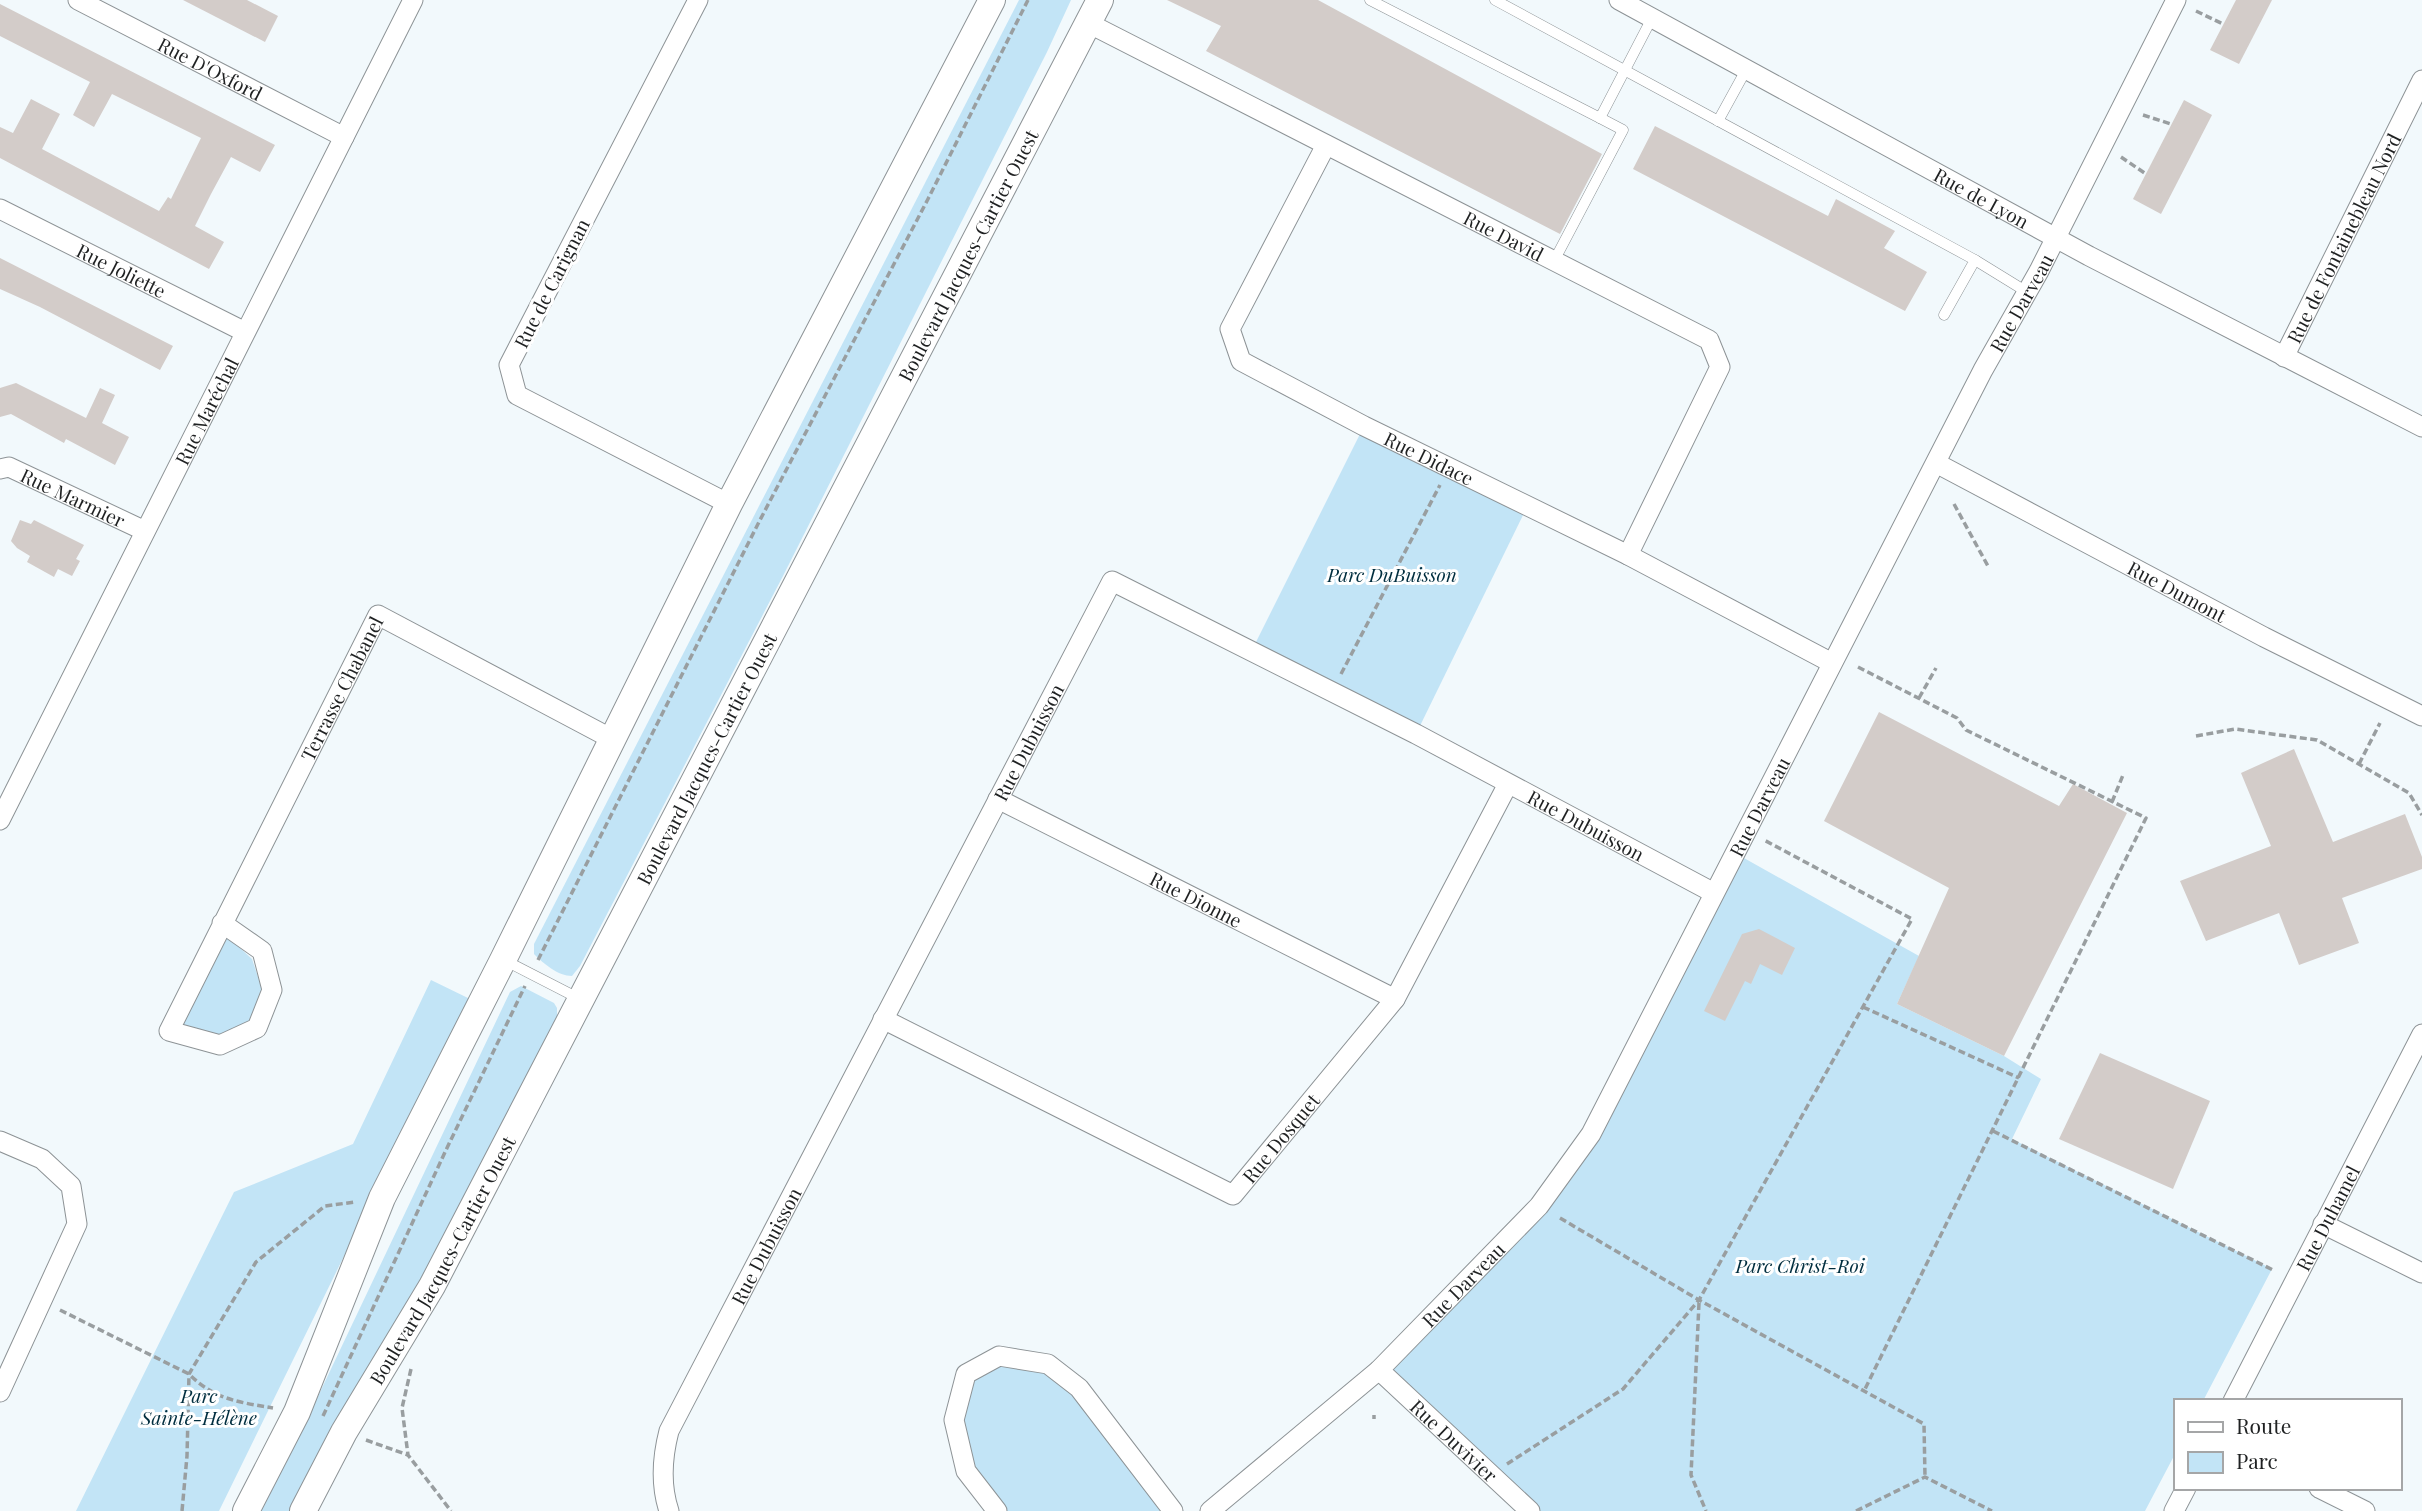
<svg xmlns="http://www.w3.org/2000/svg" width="2422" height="1511" viewBox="0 0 2422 1511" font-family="'Playfair Display',serif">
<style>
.green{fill:#c2e4f6}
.building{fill:#d3ccc9}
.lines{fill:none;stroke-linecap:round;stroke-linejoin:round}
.lane-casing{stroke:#8d9396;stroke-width:11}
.street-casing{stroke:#8d9396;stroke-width:21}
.secondary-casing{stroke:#8d9396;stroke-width:28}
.path{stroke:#999ea0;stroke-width:3.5;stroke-dasharray:7 3.5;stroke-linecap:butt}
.lane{stroke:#fff;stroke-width:10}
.street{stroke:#fff;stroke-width:19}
.secondary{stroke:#fff;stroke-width:26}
.labels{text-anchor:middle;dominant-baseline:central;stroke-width:6;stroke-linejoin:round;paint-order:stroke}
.street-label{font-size:19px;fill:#1f2122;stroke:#fff}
.park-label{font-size:19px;font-style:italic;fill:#012e3f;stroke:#fff}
</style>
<rect width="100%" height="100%" fill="#f2f9fc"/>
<g class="green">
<path d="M1019 0H1071L1047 52 783 576 580 966 572 976C558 976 544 964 534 954V944Z"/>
<polygon points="1364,426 1527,507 1416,734 1251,652"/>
<polygon points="1735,853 1919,956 1897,1004 2004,1056 2041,1079 2012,1139 2272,1269 2203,1401 2175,1401 2175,1454 2145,1511 1530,1511 1379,1370 1591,1134"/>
<polygon points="227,936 252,959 262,989 249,1021 219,1035 183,1025"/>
<polygon points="431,980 470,999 219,1511 76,1511 234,1192 353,1144"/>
<polygon points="521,986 554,1003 557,1008 557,1016 429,1269 291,1511 261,1511 302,1430 510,992"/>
<polygon points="999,1356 1048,1364 1173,1511 997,1511 966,1471 954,1420 966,1374"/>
</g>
<g class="building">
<polygon points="183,0 247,0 278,16 265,42"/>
<polygon points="1167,0 1318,0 1602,154 1560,234 1206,51 1221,26"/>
<polygon points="2236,0 2272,0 2239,64 2210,50"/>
<polygon points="0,4 275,145 260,172 231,157 211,194 195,226 224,242 209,269 0,158 0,127 13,133 31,99 60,114 42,149 159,211 168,197 171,199 201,138 112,94 94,127 73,115 90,82 0,36"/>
<polygon points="2184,100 2212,115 2161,214 2133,199"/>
<polygon points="1655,126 1828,216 1836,199 1895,231 1884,248 1927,272 1905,311 1633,169"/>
<polygon points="0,258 173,346 160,370 40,307 0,289"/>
<polygon points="16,383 86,418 100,388 115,395 102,423 129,437 115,465 66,439 64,443 11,414 0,417 0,388"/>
<polygon points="20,520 31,524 34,520 84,545 76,559 80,561 72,576 58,569 54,577 27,562 30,556 17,548 11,541"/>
<polygon points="1879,712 2059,806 2073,784 2127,813 2004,1056 1897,1004 1949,888 1824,821"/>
<polygon points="2294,749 2333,842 2405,814 2422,857 2422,869 2342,898 2359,943 2299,965 2279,913 2206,941 2180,881 2271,846 2241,773"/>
<polygon points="1759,929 1795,948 1782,975 1760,964 1751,984 1745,981 1725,1021 1704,1011 1742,934"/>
<polygon points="2100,1053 2210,1101 2173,1189 2059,1139"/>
</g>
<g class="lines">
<defs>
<g id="lane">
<polyline points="1370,0 1600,118 1652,18"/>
<polyline points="1495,0 1975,260 1944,315"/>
<polyline points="1718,121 1746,70"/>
<polyline points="1975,260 2027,292"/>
<polyline points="1554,261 1623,130 1600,118"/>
<polyline points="504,960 578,998"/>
</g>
<g id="street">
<path id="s1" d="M78 0 344 137"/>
<polyline points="698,0 509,365 517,395 729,504"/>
<path id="s2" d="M1619 0 2089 256 2422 427"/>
<path id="s3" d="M1088 23 1709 340 1720 367 1628 555"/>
<path id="s4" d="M1326 145 1230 329 1241 361 1364 426 1628 555 1832 663"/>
<path id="s5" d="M0 209 245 332"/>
<path id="s6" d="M2284 357 2422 80"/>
<path id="s7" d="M1936 463 2264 637 2422 716"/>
<path id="s8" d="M0 469 9 467 145 531"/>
<path id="s9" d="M998 799 1395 999"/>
<path id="s10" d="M0 820 413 0"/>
<path id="s11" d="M222 923 262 951 272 990 257 1028 220 1045 169 1031 378 615 612 739"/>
<path id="s12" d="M883 1019 1233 1195 1395 999 1508 784"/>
<polyline points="0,1141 42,1159 71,1186 77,1224 0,1392"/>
<polyline points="2323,1224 2422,1273"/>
<path id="s13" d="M1379 1370 1530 1511"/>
<path id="s14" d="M2233 1401 2422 1034"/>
<polyline points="2319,1488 2365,1511"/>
<path id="s15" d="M669 1511C660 1484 662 1458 669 1431L1112 581 1416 734 1714 893"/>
<polyline points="997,1511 966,1471 954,1420 966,1374 999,1356 1048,1364 1079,1388 1173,1511"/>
<path id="s16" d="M1210 1511 1379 1370 1539 1206 1591 1134 1983 370 2039 271 2176 0"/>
<polyline points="2174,1511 2186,1488"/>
</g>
<g id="secondary">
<polyline points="246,1511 297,1412 382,1198 503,960 729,504 992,0"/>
<path id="s17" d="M303 1511 344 1432 432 1286 1100 0"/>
</g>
</defs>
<use href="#lane" class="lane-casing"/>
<use href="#street" class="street-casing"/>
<use href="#secondary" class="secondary-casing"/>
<g class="path">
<polyline points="2196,11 2223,24"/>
<polyline points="2143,115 2171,124"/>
<polyline points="2121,157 2146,174"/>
<polyline points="1954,504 1989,568"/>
<polyline points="1858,667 1957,718 1966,730 2146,818 1864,1391"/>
<polyline points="1341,674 1440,485"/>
<polyline points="1919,698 1936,668"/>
<polyline points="2196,736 2235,729 2317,740 2409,793 2422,815"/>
<polyline points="2359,764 2380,723"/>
<polyline points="2112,802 2123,775"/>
<polyline points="538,960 760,520 928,199 1028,0"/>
<polyline points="1863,1007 2019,1078"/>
<polyline points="1993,1131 2273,1270"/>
<polyline points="1560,1218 1699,1300 1924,1424 1925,1477"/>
<polyline points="1699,1303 1691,1475 1706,1511"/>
<path d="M60 1310 189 1374C215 1400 239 1402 273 1408"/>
<polyline points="411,1369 402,1408 408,1455 451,1511"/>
<polyline points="1374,1415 1374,1419"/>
<polyline points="323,1416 446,1150 525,986"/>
<polyline points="366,1440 408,1455"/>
<polyline points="1507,1464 1623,1389 1699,1300 1912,919 1764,840"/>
<polyline points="182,1511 187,1456 189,1374 256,1262 325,1206 355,1202"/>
<polyline points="1856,1511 1925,1477 1992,1511"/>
</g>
<use href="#lane" class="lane"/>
<use href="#street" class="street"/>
<use href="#secondary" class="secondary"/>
</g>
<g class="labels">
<g class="street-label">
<text stroke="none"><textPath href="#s1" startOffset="149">Rue D'Oxford</textPath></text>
<text stroke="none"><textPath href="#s2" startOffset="413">Rue de Lyon</textPath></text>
<text stroke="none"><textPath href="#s3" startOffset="467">Rue David</textPath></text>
<text stroke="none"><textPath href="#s6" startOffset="133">Rue de Fontainebleau Nord</textPath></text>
<text stroke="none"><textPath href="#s17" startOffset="1421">Boulevard Jacques-Cartier Ouest</textPath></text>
<text stroke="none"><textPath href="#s5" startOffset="136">Rue Joliette</textPath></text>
<text transform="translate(551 283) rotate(-63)">Rue de Carignan</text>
<text stroke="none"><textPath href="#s16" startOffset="1474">Rue Darveau</textPath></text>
<text stroke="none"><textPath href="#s10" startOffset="458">Rue Maréchal</textPath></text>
<text stroke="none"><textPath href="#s4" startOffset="453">Rue Didace</textPath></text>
<text stroke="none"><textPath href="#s8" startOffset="80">Rue Marmier</textPath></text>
<text stroke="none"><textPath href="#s7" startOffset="273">Rue Dumont</textPath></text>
<text stroke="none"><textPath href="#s11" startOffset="607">Terrasse Chabanel</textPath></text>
<text stroke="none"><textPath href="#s15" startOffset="858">Rue Dubuisson</textPath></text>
<text stroke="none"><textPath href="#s17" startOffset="854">Boulevard Jacques-Cartier Ouest</textPath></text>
<text stroke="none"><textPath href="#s16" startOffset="906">Rue Darveau</textPath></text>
<text stroke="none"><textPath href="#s15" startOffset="1573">Rue Dubuisson</textPath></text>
<text stroke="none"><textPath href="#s9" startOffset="222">Rue Dionne</textPath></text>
<text stroke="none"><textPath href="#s12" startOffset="466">Rue Dosquet</textPath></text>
<text stroke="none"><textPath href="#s14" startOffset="206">Rue Duhamel</textPath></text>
<text stroke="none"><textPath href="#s15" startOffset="290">Rue Dubuisson</textPath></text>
<text stroke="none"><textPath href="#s17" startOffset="287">Boulevard Jacques-Cartier Ouest</textPath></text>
<text stroke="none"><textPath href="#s16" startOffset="340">Rue Darveau</textPath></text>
<text stroke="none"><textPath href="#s13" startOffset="103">Rue Duvivier</textPath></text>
</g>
<g class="park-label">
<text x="1392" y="574">Parc DuBuisson</text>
<text x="1800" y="1265">Parc Christ-Roi</text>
<text x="199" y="1395">Parc<tspan x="199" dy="22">Sainte-Hélène</tspan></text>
</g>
</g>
<rect x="2174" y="1399" width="228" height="91" fill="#ffffff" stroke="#a5a6a7" stroke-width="2"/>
<rect x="2188" y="1422" width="35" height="10" fill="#ffffff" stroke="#a5a6a7" stroke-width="2"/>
<text x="2236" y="1434" font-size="21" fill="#1f2122">Route</text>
<rect x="2188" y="1452" width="35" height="21" fill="#c2e4f6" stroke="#a5a6a7" stroke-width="2"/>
<text x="2236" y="1469" font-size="21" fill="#1f2122">Parc</text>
</svg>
